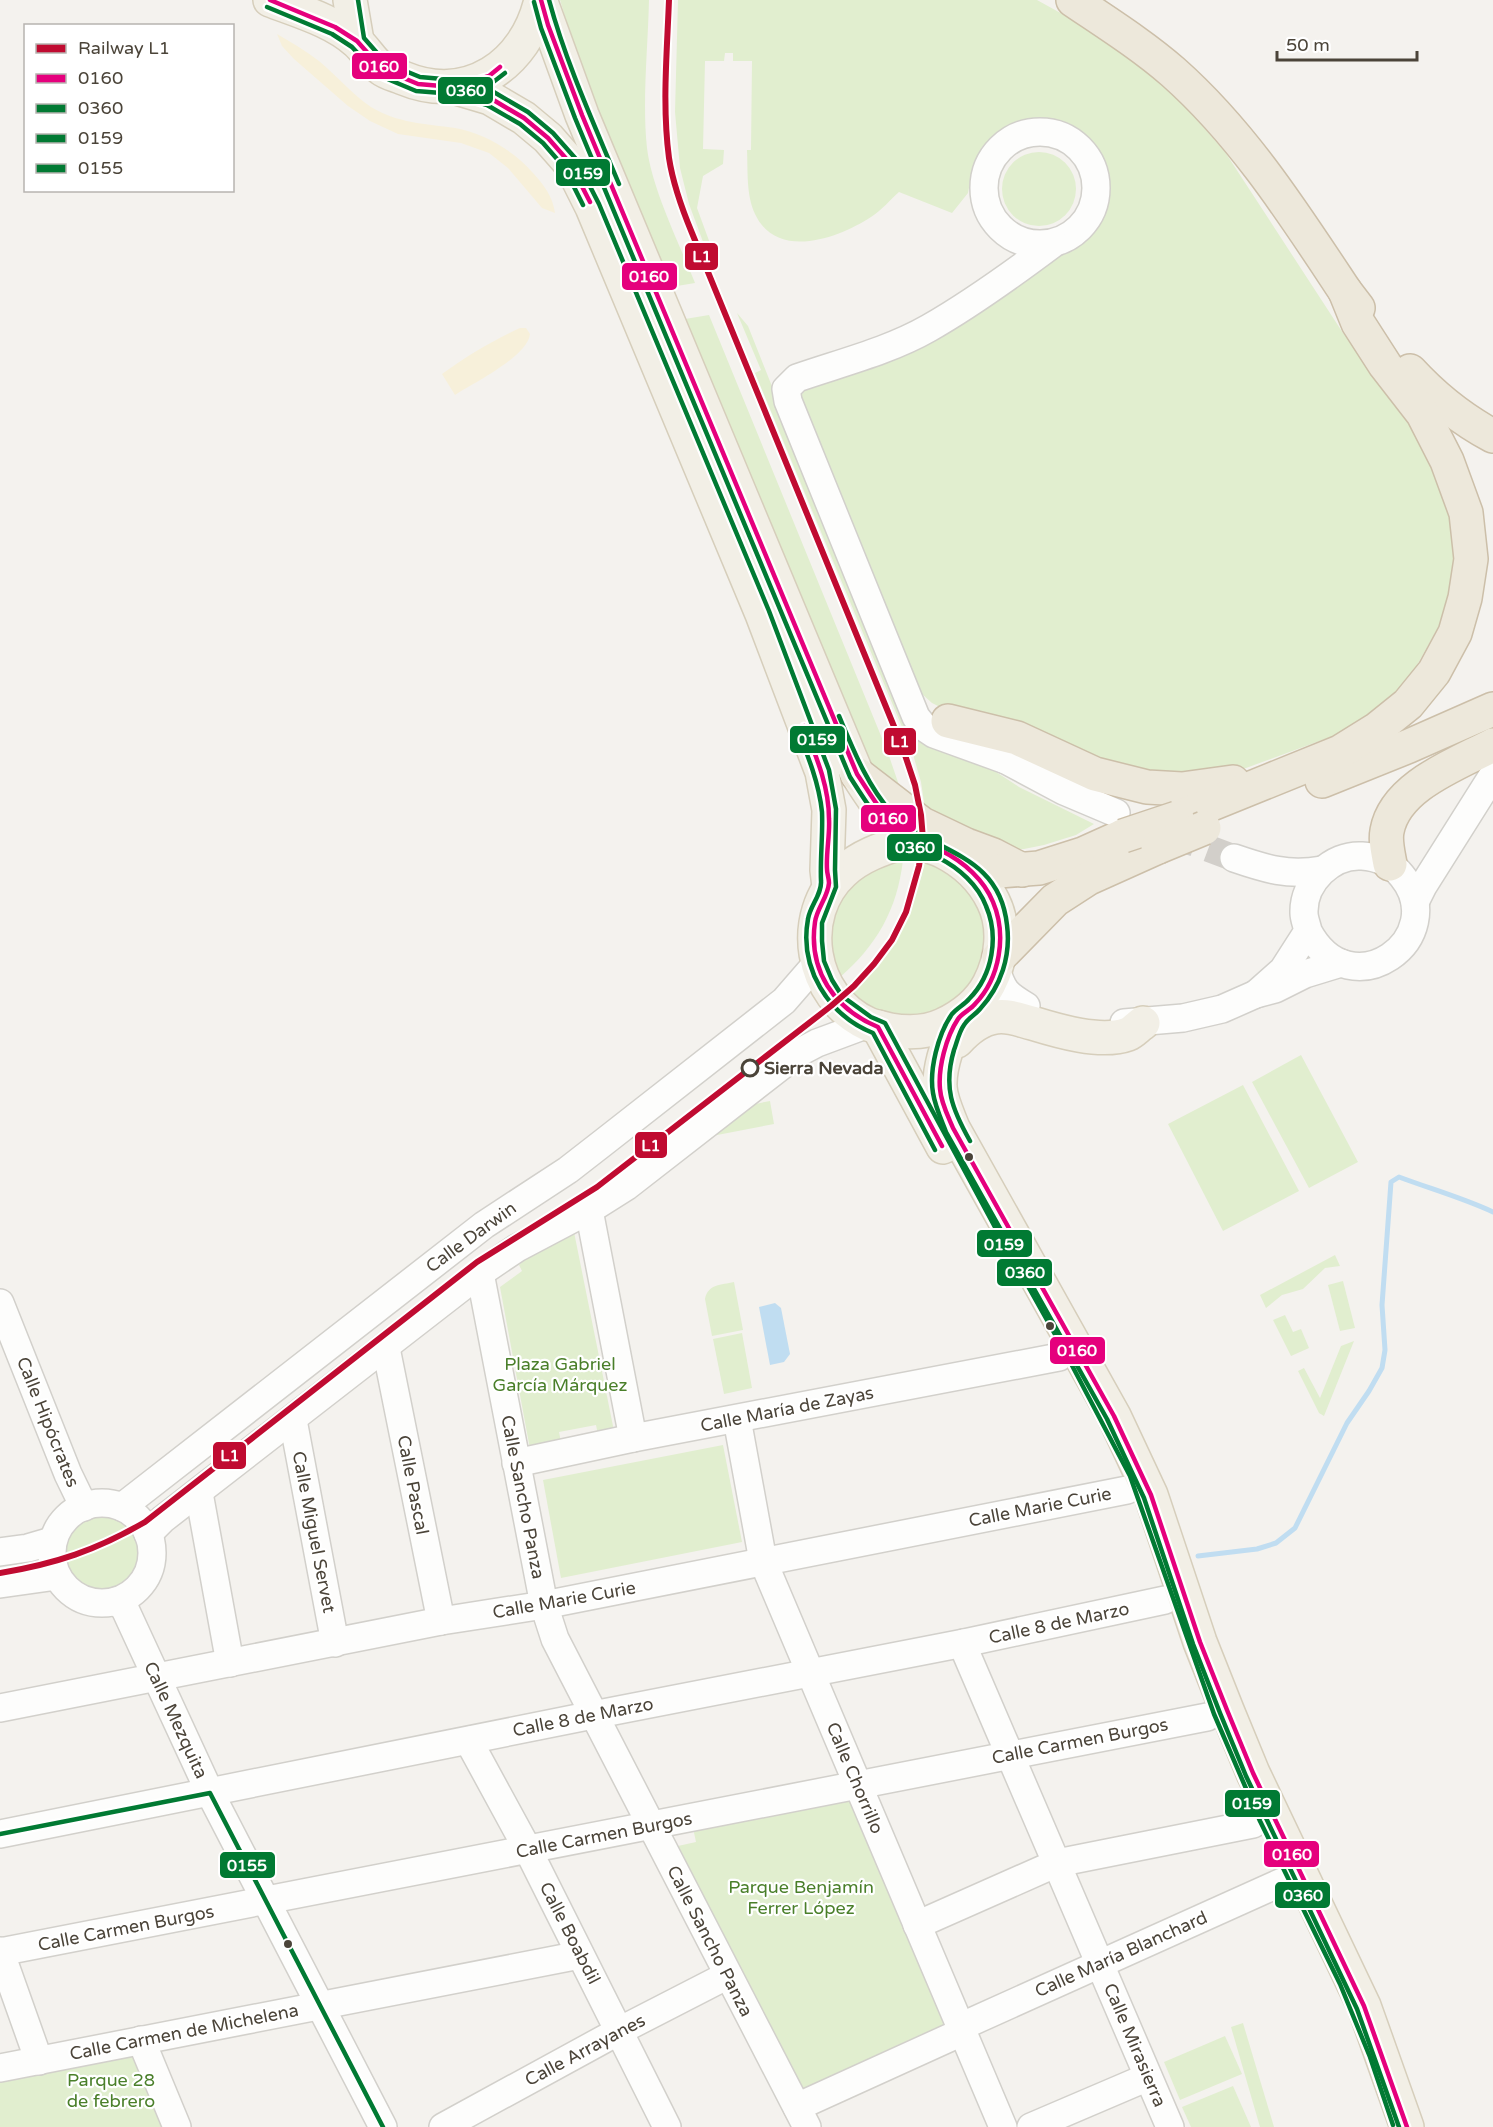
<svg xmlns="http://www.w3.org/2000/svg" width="1493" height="2127" viewBox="0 0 1493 2127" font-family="'Varela Round',sans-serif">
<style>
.green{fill:#e1eecf}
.sand{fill:#f7f0da}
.water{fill:#c0ddf1}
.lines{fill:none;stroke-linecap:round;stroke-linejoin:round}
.stream{stroke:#c0ddf1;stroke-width:5}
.minor-tunnel{stroke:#d2cfca;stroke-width:27;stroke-dasharray:27 14;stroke-linecap:butt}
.minor-casing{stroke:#d2d0cb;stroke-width:30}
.major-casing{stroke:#d6cebb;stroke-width:36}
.highway-casing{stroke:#ccbfa9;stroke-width:36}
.minor{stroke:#fdfdfc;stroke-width:27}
.major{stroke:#f2efe6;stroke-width:33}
.highway{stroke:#ede8db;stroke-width:33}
.highway-bridge-casing{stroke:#ccbfa9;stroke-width:36;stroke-linecap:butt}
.highway-bridge{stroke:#ede8db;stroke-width:33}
.bus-1-casing{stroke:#fff;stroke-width:9}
.bus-2-casing{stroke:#fff;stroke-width:9}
.bus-3-casing{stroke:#fff;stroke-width:9}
.bus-4-casing{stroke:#fff;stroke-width:9}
.bus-1{stroke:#e5007d;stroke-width:4.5}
.bus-2{stroke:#017a33;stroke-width:4.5}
.bus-3{stroke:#017a33;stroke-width:4.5}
.bus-4{stroke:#017a33;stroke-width:4.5}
.rail-1-casing{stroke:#fff;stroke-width:10}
.rail-1{stroke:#c00b31;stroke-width:6}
.stop-dot{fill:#fff;stroke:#4b4439;stroke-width:3}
.bus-dot{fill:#4b4439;stroke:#fff;stroke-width:2}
.labels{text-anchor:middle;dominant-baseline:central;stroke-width:4.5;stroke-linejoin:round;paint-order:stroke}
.stop-label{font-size:18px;font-weight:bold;fill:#4b4439;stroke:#fff;text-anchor:start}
.street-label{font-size:18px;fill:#4b4439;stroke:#fff}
.park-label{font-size:18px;fill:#4a7f2a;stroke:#fff}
.line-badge{stroke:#fff;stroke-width:2}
.badge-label{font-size:16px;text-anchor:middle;font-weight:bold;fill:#fff}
</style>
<rect width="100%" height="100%" fill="#f4f2ee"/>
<g class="green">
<path d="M560 0H649C648 47 642 102 647 148 652 189 679 243 695 283L671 287 581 68Z"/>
<path d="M678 0H1037L1075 21 1132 59 1178 98 1225 152 1343 333 1423 436 1455 520V570L1445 615 1416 667 1386 703 1333 736 1246 768 1185 780 1140 776 948 711 932 703 922 694 799 399 804 391 916 351 995 299 1046 259 1075 248 1094 230 1106 206 1109 181 1101 158 1084 136 1056 121 1029 120 1003 129 982 147 972 171 968 193 952 213 899 192C890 200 882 210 871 217 839 238 777 261 755 214 746 195 748 170 747 150H751L752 61H733V53H725L724 61H705L703 149 724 150 723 164 703 176 697 208 715 257 709 258 689 204 680 168 675 112Z"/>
<circle cx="1039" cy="189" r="37"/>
<polygon points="737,313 748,326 901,710 1019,787 1094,824 1076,835 1044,845 1024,849 1003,849 926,816 921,782 912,751 755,373 761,370"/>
<path d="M709 315 888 753 901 791C878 782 865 752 854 732L685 319Z"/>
<path d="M903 860C897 910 877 945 839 978 816 922 842 869 903 860Z"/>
<path d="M925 861 940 866 967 885 985 918 986 958 969 991 940 1013 905 1019 872 1010 851 994C895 952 912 920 925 861Z"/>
<polygon points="1301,1055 1358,1162 1309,1188 1252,1082"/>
<polygon points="1243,1085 1299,1191 1223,1231 1168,1124"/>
<polygon points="770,1101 774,1124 712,1136 750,1105"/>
<polygon points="574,1232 614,1431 598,1435 596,1425 559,1432 561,1442 530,1449 500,1287 522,1271 519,1265 535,1251"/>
<polygon points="1335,1255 1340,1266 1325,1268 1303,1289 1282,1295 1266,1308 1260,1295"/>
<polygon points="1343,1281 1355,1328 1340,1331 1328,1285"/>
<path d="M734 1282 743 1330 712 1336 705 1299C708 1284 721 1285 734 1282Z"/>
<polygon points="1285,1315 1293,1332 1301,1329 1309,1348 1291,1356 1273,1320"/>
<polygon points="742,1333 752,1388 724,1394 713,1339"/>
<polygon points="1354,1341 1324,1416 1319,1413 1298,1371 1304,1368 1320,1398 1341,1346"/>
<polygon points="723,1445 742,1542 561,1578 543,1480"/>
<circle cx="101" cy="1554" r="40"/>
<polygon points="852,1798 949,2025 804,2090 678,1846 696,1842 693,1828"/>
<polygon points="1243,2023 1274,2127 1260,2127 1231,2027"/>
<polygon points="1225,2036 1242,2074 1180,2100 1164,2062"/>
<polygon points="134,2049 166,2127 0,2127 0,2080"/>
<polygon points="1233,2086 1251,2127 1191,2127 1182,2107"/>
</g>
<g class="sand">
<path d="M277 34C291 42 306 51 319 61 337 76 352 94 371 107 397 123 426 124 455 128 484 133 514 151 533 173 544 185 553 197 555 213L542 208 508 168 489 153 461 143 398 134 370 121 348 106 294 59 282 46Z"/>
<path d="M520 328H526L530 334C528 356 474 383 455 395L442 374C467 356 492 341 520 328Z"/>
</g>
<polygon class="water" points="775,1303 781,1308 790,1354 784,1362 770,1365 759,1307"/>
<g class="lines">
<path class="stream" d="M1198 1556 1257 1549 1276 1543 1295 1528 1347 1423 1369 1391 1382 1368 1385 1350 1382 1305 1391 1182 1399 1177C1431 1189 1463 1198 1493 1212"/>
<polyline class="minor-tunnel" points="1170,834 1234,858"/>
<defs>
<g id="minor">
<circle cx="1040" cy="188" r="56"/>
<polyline points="989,751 1064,791 1116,813"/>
<path d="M1003 759 934 734 925 728 916 717 788 401 786 389 797 378C840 363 889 351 929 328 973 303 1014 273 1054 243"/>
<path d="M1234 858C1266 869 1288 876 1322 870"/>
<polyline points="1415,902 1423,886 1493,775"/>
<path d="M996 969C1003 991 1006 994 1026 1006"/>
<path d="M1256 994 1283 970 1308 931C1307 925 1304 919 1304 913 1303 882 1332 854 1362 856 1378 857 1392 863 1402 876 1452 937 1351 1012 1308 931"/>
<polyline points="1124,1023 1183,1018 1222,1009 1256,994 1275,989 1305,974 1341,963"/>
<polyline points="589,1210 633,1438"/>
<polyline points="480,1273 544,1605 555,1639 807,2127"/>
<polyline points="0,1303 68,1474 84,1507"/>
<polyline points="386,1348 441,1621"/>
<polyline points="737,1419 763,1561 1003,2127"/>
<polyline points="293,1420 335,1643"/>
<polyline points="516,1463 633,1438 1059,1357"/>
<polyline points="199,1493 230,1663"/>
<circle cx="102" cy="1553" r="50"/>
<polyline points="122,1507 484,1225 568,1170 604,1142 784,1001 817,963"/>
<polyline points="148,1534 163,1519 480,1273 517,1248 589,1210 627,1186 798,1053 817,1043 868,1024"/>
<polyline points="0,1552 28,1548 52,1541"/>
<polyline points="0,1584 57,1576"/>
<polyline points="117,1601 125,1609 210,1793 383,2127"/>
<polyline points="964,1643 966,1653 1170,2127"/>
<polyline points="0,1708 441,1621 544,1605 1127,1490"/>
<polyline points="471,1740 473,1749 528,1850 667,2127"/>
<polyline points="0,1834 593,1715 964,1643 1165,1600"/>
<polyline points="917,1925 1057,1863 1253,1824"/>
<polyline points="0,1951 39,2061"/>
<polyline points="0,1952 1207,1717"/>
<polyline points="960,2027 1282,1882"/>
<polyline points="141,2040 177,2127"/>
<polyline points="0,2068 580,1955"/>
<polyline points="797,2107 962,2032"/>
<polyline points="443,2127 619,2031 728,1975"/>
<polyline points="1031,2127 1148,2077"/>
</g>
<g id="major">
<path d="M270 0C299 11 334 21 357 42 366 50 372 62 382 69 387 73 396 75 403 78 468 105 526 65 541 0"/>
<polyline points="350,0 357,41"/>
<path d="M541 2 582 115 857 774C872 797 888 824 913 839 922 844 932 847 942 851 964 862 982 878 993 901 1006 927 1002 959 989 984 979 1003 962 1016 943 1025 926 1033 908 1033 890 1030 883 1028 875 1027 868 1024 810 998 796 915 843 872 862 854 888 847 912 839"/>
<polyline points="453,87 490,98 524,118 548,138 570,163 592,207 762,614 822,772 829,810 827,870 829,887"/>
<path d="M959 1018C950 1037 939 1066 940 1087 941 1101 948 1115 953 1128L1114 1416 1151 1495 1200 1642 1227 1710 1253 1773 1364 2006 1407 2127"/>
<polyline points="878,1027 943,1147"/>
<path d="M957 1041C967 1030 981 1019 996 1017 1008 1015 1020 1020 1032 1023 1058 1031 1101 1044 1128 1034 1133 1032 1138 1026 1143 1023"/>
</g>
<g id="highway">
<path d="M1073 0C1107 23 1142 45 1173 72 1243 134 1294 214 1345 291L1358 308"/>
<path d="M1410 371C1434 397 1461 419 1493 436"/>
<polyline points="948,721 1017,738 1095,774 1147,787 1182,789 1233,782"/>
<polyline points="857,774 922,824 966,845 993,855 1022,870"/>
<polyline points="1322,781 1409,746 1493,709"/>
<polyline points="1177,818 1340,752 1377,729 1408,704 1434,672 1455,633 1465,598 1471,559 1466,513 1447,461 1423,414 1385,365 1358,323 1345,291"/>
<path d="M1390 864C1388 853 1385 841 1387 831 1395 786 1457 764 1493 745"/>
<polyline points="999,871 1039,868 1083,854 1123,836"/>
<polyline points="999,957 1055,900 1089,878 1158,847"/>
</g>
</defs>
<use href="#minor" class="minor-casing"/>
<use href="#major" class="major-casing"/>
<use href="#highway" class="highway-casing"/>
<use href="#minor" class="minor"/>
<use href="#major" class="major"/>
<use href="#highway" class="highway"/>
<defs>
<g id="highway-bridge">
<polyline points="1123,836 1177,818"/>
<polyline points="1158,847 1204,828"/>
</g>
</defs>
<use href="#highway-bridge" class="highway-bridge-casing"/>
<use href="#highway-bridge" class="highway-bridge"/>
<defs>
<g id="bus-1">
<polyline points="270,0 335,27 357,41 382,69 418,84 453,87 489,76 500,67"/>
<path d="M541 0 548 25 582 115 857 774C871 795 884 819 905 834 917 842 930 845 942 851 964 862 984 880 993 902 1007 935 1000 978 975 1004 970 1010 962 1013 958 1019 946 1037 938 1068 940 1089 941 1103 948 1116 953 1128L1114 1416 1151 1495 1200 1642 1227 1710 1253 1773 1364 2006 1407 2127"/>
<polyline points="453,87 490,98 524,118 548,138 570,163 590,202"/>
<path d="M804 726C816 756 829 786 829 819 830 835 826 852 827 869 827 874 829 878 829 883 828 897 817 908 815 922 808 970 834 1009 878 1027L942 1146"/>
</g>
<g id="bus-2">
<path d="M534 2 541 28 575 118 850 777C864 799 878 822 898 838 911 848 925 851 939 858 959 868 978 885 986 906 999 936 993 975 969 999 964 1005 957 1008 952 1014 938 1034 929 1070 933 1093 935 1106 941 1119 946 1132L1107 1419 1144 1498 1193 1644 1220 1713 1246 1776 1357 2009 1399 2127"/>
<polyline points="267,7 332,34 352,47 378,75 416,91 454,94 492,83 505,73"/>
<polyline points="451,94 487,105 520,124 543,143 564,167 583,205"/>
<path d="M797 729C808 756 819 783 822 812 823 835 820 858 821 881 822 894 810 906 808 919 799 968 828 1015 873 1033L935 1150"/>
</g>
<g id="bus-3">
<polyline points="358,0 364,38 386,63 420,77 454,80 492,91 528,112 553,133 576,159 599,204 769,611 829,770 836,809 835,870 836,887 822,923 822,941 824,961 832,980 842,996 871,1017 885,1023 996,1229 1066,1354 1130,1476 1214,1714 1260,1821 1340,1984 1370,2057 1393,2125"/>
<path d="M549 0C566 63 594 124 619 184"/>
<path d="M839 716C853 749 867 785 891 812 930 854 999 850 1007 925 1011 956 1001 986 980 1009 975 1015 968 1018 964 1025 959 1032 957 1042 954 1050 943 1087 952 1109 970 1141"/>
</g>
<polyline id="bus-4" points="0,1834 210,1793 383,2127"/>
</defs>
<use href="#bus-1" class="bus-1-casing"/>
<use href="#bus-2" class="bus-2-casing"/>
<use href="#bus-3" class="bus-3-casing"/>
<use href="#bus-4" class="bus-4-casing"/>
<use href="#bus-1" class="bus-1"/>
<use href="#bus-2" class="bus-2"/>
<use href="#bus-3" class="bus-3"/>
<use href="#bus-4" class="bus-4"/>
<defs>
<path id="rail-1" d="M0 1573C55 1564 97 1550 145 1522L477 1262 597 1187 831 1006 854 986 874 964 892 940 906 912 919 866 923 839 921 815 915 785 902 746 692 233C682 209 673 184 669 158 662 106 667 52 669 0"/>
</defs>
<use href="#rail-1" class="rail-1-casing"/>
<use href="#rail-1" class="rail-1"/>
</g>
<circle class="stop-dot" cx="750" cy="1068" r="8"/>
<g class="bus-dot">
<circle cx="969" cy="1157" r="5"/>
<circle cx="1050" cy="1326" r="5"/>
<circle cx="288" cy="1944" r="5"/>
</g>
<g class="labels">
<g class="stop-label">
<text x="764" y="1068">Sierra Nevada</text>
</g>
<g class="street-label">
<text transform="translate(471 1237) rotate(-36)">Calle Darwin</text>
<text transform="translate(787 1409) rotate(-11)">Calle María de Zayas</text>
<text transform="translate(48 1422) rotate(68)">Calle Hipócrates</text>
<text transform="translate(413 1485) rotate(79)">Calle Pascal</text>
<text transform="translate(523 1497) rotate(79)">Calle Sancho Panza</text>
<text transform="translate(1040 1507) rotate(-11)">Calle Marie Curie</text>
<text transform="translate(314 1532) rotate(79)">Calle Miguel Servet</text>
<text transform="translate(564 1600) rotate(-10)">Calle Marie Curie</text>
<text transform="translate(1059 1623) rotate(-12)">Calle 8 de Marzo</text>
<text transform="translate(583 1717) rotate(-11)">Calle 8 de Marzo</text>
<text transform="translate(176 1720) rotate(65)">Calle Mezquita</text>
<text transform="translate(1080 1741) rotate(-11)">Calle Carmen Burgos</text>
<text transform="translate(855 1778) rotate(67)">Calle Chorrillo</text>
<text transform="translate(604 1835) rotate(-11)">Calle Carmen Burgos</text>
<text transform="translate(126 1928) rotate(-11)">Calle Carmen Burgos</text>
<text transform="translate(570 1933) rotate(63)">Calle Boabdil</text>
<text transform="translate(710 1941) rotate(63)">Calle Sancho Panza</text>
<text transform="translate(1121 1954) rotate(-24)">Calle María Blanchard</text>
<text transform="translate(184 2032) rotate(-11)">Calle Carmen de Michelena</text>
<text transform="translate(1135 2045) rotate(67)">Calle Mirasierra</text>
<text transform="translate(585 2050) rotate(-28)">Calle Arrayanes</text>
</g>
<g class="park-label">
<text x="560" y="1364">Plaza Gabriel<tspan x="560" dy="21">García Márquez</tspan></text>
<text x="801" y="1887">Parque Benjamín<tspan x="801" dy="21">Ferrer López</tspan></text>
<text x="111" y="2080">Parque 28<tspan x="111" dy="21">de febrero</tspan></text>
</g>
</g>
<g class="line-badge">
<rect x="351" y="52" width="57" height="28" rx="6" fill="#e5007d"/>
<rect x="437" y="76" width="57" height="29" rx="6" fill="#017a33"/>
<rect x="555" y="158" width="56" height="29" rx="6" fill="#017a33"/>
<rect x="684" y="242" width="35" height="29" rx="6" fill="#c00b31"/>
<rect x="621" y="262" width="57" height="29" rx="6" fill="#e5007d"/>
<rect x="789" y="725" width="57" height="29" rx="6" fill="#017a33"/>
<rect x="883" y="727" width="34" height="29" rx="6" fill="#c00b31"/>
<rect x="860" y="804" width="57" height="29" rx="6" fill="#e5007d"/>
<rect x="886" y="833" width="57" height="29" rx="6" fill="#017a33"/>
<rect x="634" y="1131" width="34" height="28" rx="6" fill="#c00b31"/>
<rect x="976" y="1229" width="57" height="29" rx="6" fill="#017a33"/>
<rect x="996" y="1258" width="57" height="29" rx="6" fill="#017a33"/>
<rect x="1049" y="1336" width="57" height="29" rx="6" fill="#e5007d"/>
<rect x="212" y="1441" width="35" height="29" rx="6" fill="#c00b31"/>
<rect x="1224" y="1789" width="57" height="29" rx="6" fill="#017a33"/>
<rect x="1263" y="1840" width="57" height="28" rx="6" fill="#e5007d"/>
<rect x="219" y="1851" width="57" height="28" rx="6" fill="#017a33"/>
<rect x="1274" y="1881" width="57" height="28" rx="6" fill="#017a33"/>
</g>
<g class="badge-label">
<text x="379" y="72">0160</text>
<text x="466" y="96">0360</text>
<text x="583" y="179">0159</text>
<text x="702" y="262">L1</text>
<text x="649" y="282">0160</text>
<text x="817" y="745">0159</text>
<text x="900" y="747">L1</text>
<text x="888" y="824">0160</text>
<text x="915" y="853">0360</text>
<text x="651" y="1151">L1</text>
<text x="1004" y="1250">0159</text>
<text x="1025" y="1278">0360</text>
<text x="1077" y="1356">0160</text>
<text x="230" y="1461">L1</text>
<text x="1252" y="1809">0159</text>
<text x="1292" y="1860">0160</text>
<text x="247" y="1871">0155</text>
<text x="1303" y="1901">0360</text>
</g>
<rect x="24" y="24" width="210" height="168" fill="#ffffff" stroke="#b7b4b0" stroke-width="1.5"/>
<rect x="36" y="44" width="30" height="9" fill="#c00b31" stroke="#b7b4b0" stroke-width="1.5"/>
<text x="78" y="54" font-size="18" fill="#4b4439">Railway L1</text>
<rect x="36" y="74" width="30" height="9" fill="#e5007d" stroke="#b7b4b0" stroke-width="1.5"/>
<text x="78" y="84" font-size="18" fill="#4b4439">0160</text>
<rect x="36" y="104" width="30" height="9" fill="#017a33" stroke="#b7b4b0" stroke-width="1.5"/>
<text x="78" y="114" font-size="18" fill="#4b4439">0360</text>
<rect x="36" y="134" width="30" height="9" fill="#017a33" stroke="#b7b4b0" stroke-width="1.5"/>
<text x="78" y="144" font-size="18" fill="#4b4439">0159</text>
<rect x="36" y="164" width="30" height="9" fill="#017a33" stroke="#b7b4b0" stroke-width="1.5"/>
<text x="78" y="174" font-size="18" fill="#4b4439">0155</text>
<path d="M1277 51v9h140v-9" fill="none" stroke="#4b4439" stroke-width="3"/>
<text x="1286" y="51" font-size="18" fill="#4b4439" stroke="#ffffff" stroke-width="4.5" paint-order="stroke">50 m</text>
</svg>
